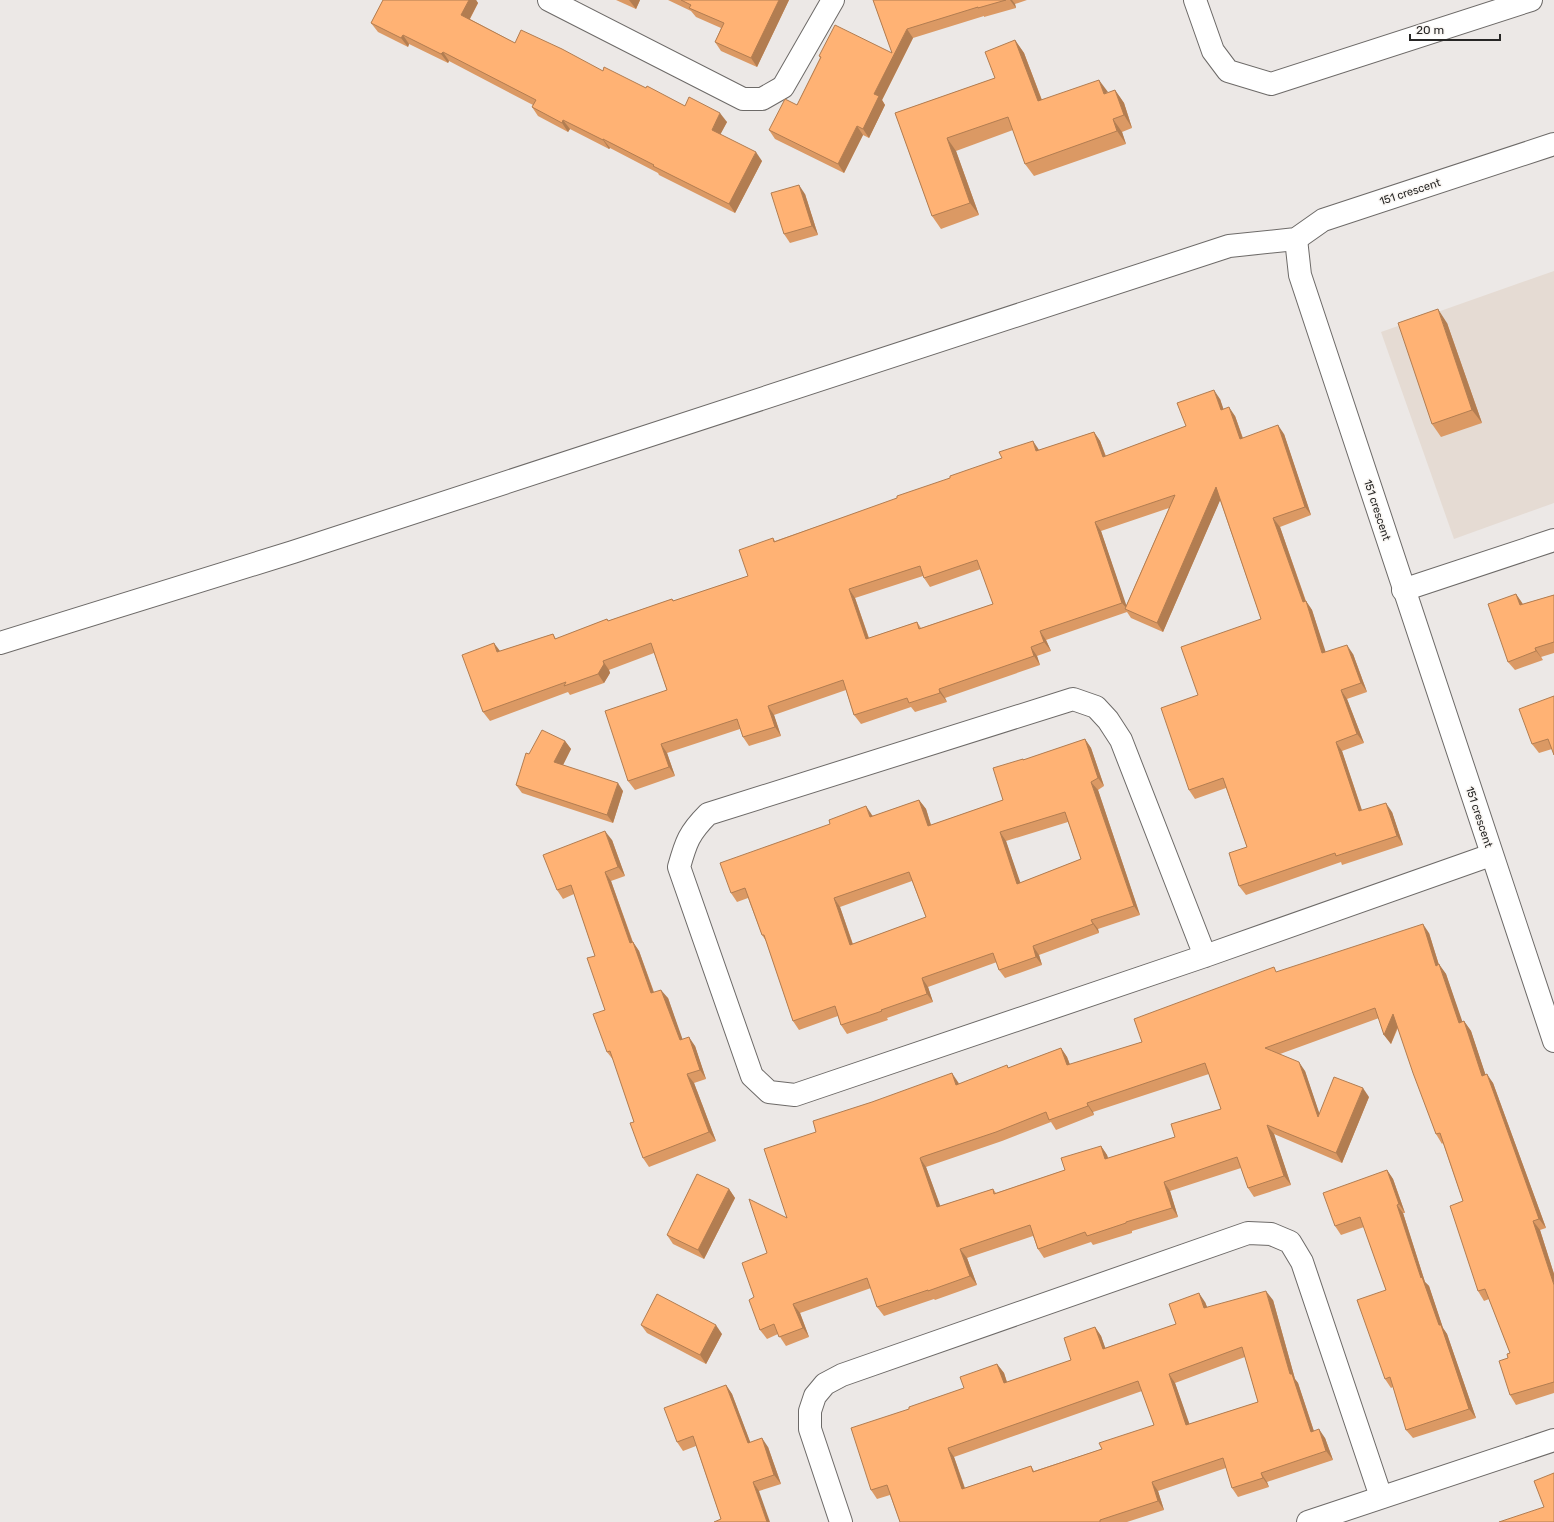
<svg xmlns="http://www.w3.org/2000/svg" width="1554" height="1522" viewBox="0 0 1554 1522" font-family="Rubik,sans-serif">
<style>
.built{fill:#e5dbd3}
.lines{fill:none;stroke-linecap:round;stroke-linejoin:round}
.minor-casing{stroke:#6d6a68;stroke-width:24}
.minor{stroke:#fff;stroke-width:22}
.wall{fill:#db9964;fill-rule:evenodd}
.shaded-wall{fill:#b27d51}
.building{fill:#ffb274;stroke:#b27d51;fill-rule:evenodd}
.labels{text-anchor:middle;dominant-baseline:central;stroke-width:3;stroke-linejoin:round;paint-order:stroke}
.street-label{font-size:11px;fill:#272625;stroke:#f9f6f3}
</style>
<rect width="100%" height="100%" fill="#ece8e6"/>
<polygon class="built" points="1554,271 1554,503 1454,539 1381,332"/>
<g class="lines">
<defs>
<g id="minor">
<polyline points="549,0 743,99 762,99 783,87 833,0"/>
<polyline points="1195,0 1213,51 1228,71 1271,84 1531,0"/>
<polyline points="1296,239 1300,275 1554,1041"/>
<polyline points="1403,590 1554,540"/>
<polyline points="0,643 293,552 1229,246 1296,239 1323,220 1554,144"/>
<path d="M1205 956 1121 740 1108 720 1096 707 1073 699 708 814C689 833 686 842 679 867L752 1076 769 1092 795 1095 1205 956 1491 855"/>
<polyline points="841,1522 810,1429 810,1411 815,1396 825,1384 842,1375 1248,1233 1271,1234 1290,1242 1302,1262 1381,1497"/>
<polyline points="1308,1522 1554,1440"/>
</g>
</defs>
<use href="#minor" class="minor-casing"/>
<use href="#minor" class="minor"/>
</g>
<g class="wall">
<polygon points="383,0 476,0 478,3 470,19 515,43 603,71 646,88 685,106 727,122 720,134 762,161 735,213 659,175 658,173 610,148 609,149 570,129 568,132 538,116 532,107 533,105 449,61 448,63 409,44 408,47 378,32 371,23"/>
<polygon points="616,0 640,0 636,9"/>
<polygon points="668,0 789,0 757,67 721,51 715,42 721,28 696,17 691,11"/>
<polygon points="873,0 1027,0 1015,4 1016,8 984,17 984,16 913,38 882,100 885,105 869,138 863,135 844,173 775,139 769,130 797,105 820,58 819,56 892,53"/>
<polygon points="1015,40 1024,53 1042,100 1108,93 1115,90 1124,103 1132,128 1122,132 1126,144 1034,176 1025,164 1013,130 956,151 979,215 941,229 932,216 895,113 995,78"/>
<polygon points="805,194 818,235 790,243 784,234"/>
<polygon points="1447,323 1482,423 1441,437 1432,424"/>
<path d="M1220 399 1223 409 1235 416 1243 438 1284 434 1311 515 1280 527 1306 601 1312 610 1325 652 1353 654 1367 692 1347 699 1364 743 1342 751 1362 810 1392 812 1403 845 1342 865 1341 862 1246 895 1239 886 1247 847 1226 788 1195 799 1189 790 1198 695 1261 619 1220 500 1163 632 1131 618 1127 612 1046 640 1051 651 1037 656 1040 665 945 698 947 702 915 712 911 707 861 724 854 715 846 690 774 715 781 736 749 746 743 737 740 729 667 753 675 776 635 790 628 781 667 690 654 653 609 670 610 673 604 683 570 695 568 692 490 721 483 712 500 651 553 634 556 639 607 619 608 621 672 599 674 601 748 576 773 538 775 541 1039 450 1094 432 1100 441 1106 456 1186 426ZM1169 508 1126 606 1101 531ZM981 569 993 604 921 628 917 622 869 638 855 598 923 576 924 578 930 587Z"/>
<polygon points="1516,594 1523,604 1554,595 1554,653 1541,657 1543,660 1515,670 1508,662"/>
<polygon points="1554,696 1552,749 1539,753 1532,744"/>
<path d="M1085 739 1091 748 1104 786 1098 790 1140 915 1098 929 1099 933 1039 955 1042 965 1005 978 999 970 997 962 928 987 933 1002 887 1018 888 1020 847 1034 841 1025 838 1016 799 1030 793 1021 766 941 762 935 748 898 737 902 731 893 872 815 873 816 919 800 926 809 931 825 1003 800 1023 759 1024 760ZM1068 822 1081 859 1020 883 1006 841ZM912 881 926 917 853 944 840 907Z"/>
<polygon points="565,741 571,749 563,765 623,791 613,823 522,793 516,785 529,754"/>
<polygon points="612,840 625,876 611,881 633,942 639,951 654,992 668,998 682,1039 695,1046 706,1079 694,1083 716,1141 649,1167 643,1158 634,1122 614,1061 607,1052 605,1010 595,956 574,894 563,899 557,890"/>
<path d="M1429 933 1439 965 1446 974 1462 1022 1464 1021 1471 1031 1485 1074 1493 1083 1546 1228 1540 1230 1554 1274V1393L1516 1405 1510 1395 1508 1358 1510 1353 1489 1299 1484 1301 1478 1291 1463 1201 1443 1143 1442 1144 1436 1134 1398 1028 1391 1044 1384 1035 1379 1018 1280 1054 1305 1071 1319 1113 1369 1097 1342 1163 1274 1134 1291 1185 1254 1197 1248 1188 1241 1168 1170 1191 1178 1217 1132 1231V1233L1093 1245 1091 1242 1044 1258 1038 1249 1033 1236 967 1258 977 1285 935 1300 934 1299 884 1316 877 1307 871 1288 800 1313 809 1337 786 1346 778 1334 767 1339 760 1330 754 1297 767 1253 787 1218 816 1132 958 1082 959 1084 1008 1068 1061 1048 1067 1057 1070 1065 1142 1042 1278 972ZM1209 1074 1221 1109 1175 1137 1108 1158 1107 1155 1101 1146 1065 1170 996 1193 993 1189 940 1206 926 1167 929 1166 1002 1141 1051 1122 1056 1130 1094 1115 1093 1112Z"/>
<polygon points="1387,1170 1393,1179 1405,1213 1403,1213 1425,1282 1429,1286 1443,1328 1447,1334 1476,1418 1413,1438 1406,1430 1393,1387 1391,1388 1385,1379 1386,1290 1364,1227 1341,1235 1335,1226"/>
<polygon points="729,1189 735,1198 704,1259 673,1244 667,1235"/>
<path d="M1273 1300 1295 1379 1298 1383 1314 1431 1325 1438 1333 1460 1267 1482 1269 1487 1238 1497 1232 1488 1226 1468 1158 1491 1164 1510 1127 1522H900L890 1495 877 1499 871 1490 909 1409 964 1388 997 1364 1004 1373 1007 1382 1071 1360 1095 1327 1101 1336 1105 1348 1176 1324 1205 1302 1207 1307ZM1245 1357 1258 1402 1189 1424 1175 1383ZM1142 1391 1154 1425 1102 1449 1034 1471 1031 1466 965 1488 954 1457Z"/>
<polygon points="641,1325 722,1334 706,1364 647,1333"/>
<polygon points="726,1385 732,1394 750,1442 768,1447 781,1484 759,1491 721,1519 696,1446 683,1451 677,1442"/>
</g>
<g class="shaded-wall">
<polygon points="469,0 476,0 478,3 467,24 461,15"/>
<polygon points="629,0 640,0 636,9"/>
<polygon points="779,0 789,0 757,67 751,58"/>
<polygon points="1010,0 1012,0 1015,4 1016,8"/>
<polygon points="907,29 913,38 882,100 885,105 869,138 863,129 874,94"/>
<polygon points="403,35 409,44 408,47 401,38"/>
<polygon points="1015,40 1024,53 1047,114 1038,101"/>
<polygon points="443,52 449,61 448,63 441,54"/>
<polygon points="1099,80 1108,92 1104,94"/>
<polygon points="1115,90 1124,103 1132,128 1124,115"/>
<polygon points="720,113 727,122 718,139 712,130"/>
<polygon points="1113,119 1122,132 1126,144 1117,131"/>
<polygon points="563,120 570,129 568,132 562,123"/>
<polygon points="857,126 863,135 844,173 838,164"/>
<polygon points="947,138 956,151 979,215 970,203"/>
<polygon points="603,139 610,148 609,149 603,140"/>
<polygon points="756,152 762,161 735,213 729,204"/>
<polygon points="799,185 805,194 818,235 812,226"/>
<polygon points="1438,309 1447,323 1482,423 1472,410"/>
<polygon points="1214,390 1220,399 1227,419 1221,410"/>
<polygon points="1229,407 1235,416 1246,448 1240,439"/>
<polygon points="1278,425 1284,434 1311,515 1305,507"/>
<polygon points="1094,432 1100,441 1109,466 1103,457"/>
<polygon points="1033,441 1039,450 1043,460 1036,451"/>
<polygon points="1216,487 1222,496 1163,632 1157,623"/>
<polygon points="1273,518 1280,527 1309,611 1303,602"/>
<polygon points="1095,522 1101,531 1128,610 1122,603"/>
<polygon points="849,589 855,598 872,648 866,639"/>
<polygon points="1516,594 1522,603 1526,614 1520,605"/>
<polygon points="1306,601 1312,610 1329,662 1322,653"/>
<polygon points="1040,631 1046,640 1051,651 1044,642"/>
<polygon points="494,643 500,651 497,652"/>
<polygon points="1347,645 1353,654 1367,692 1361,683"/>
<polygon points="1031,647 1037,656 1040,665 1034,656"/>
<polygon points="1535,648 1543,660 1536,651"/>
<polygon points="603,661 609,670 610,673 604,683 598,674"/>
<polygon points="939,689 945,698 947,702 940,693"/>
<polygon points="1341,690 1347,699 1364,743 1357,734"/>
<polygon points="768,706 774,715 781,736 775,727"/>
<polygon points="1085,739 1091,748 1104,786 1098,778"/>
<polygon points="565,741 571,749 560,771 554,762"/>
<polygon points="1336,742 1342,751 1365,820 1359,811"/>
<polygon points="661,744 667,753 675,776 669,767"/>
<polygon points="1091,782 1098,790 1140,915 1134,906"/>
<polygon points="618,783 623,791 613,823 607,815"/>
<polygon points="919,800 926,809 934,835 928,826"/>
<polygon points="1386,803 1392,812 1403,845 1397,836"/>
<polygon points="866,806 872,815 876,826 870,817"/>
<polygon points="605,831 612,840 625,876 618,867"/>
<polygon points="1000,832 1006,841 1024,893 1017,884"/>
<polygon points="605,872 611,881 636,952 630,943"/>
<polygon points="834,898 840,907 856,954 850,945"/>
<polygon points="1091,920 1098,929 1099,933 1093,924"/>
<polygon points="1423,924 1429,933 1442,975 1436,966"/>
<polygon points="633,942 639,951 657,1002 651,993"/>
<polygon points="1033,946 1039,955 1042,965 1036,957"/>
<polygon points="1439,964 1446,974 1466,1032 1459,1023"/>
<polygon points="922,978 928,987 933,1002 927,994"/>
<polygon points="661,990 668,998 686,1049 680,1040"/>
<polygon points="1393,1014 1399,1023 1391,1044 1384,1035"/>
<polygon points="1464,1021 1471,1031 1489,1085 1482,1076"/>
<polygon points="689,1037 695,1046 706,1079 700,1070"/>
<polygon points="1061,1048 1067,1057 1074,1075 1067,1065"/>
<polygon points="1299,1062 1305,1071 1324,1127 1318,1117"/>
<polygon points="952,1073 958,1082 962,1094 956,1085"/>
<polygon points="687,1074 694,1083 716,1141 709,1132"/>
<polygon points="1487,1074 1493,1083 1546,1228 1539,1219"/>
<polygon points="1363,1088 1369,1097 1342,1163 1336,1153"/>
<polygon points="1087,1103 1093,1112 1094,1115 1088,1106"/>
<polygon points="1267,1125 1274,1134 1291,1185 1284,1176"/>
<polygon points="1101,1146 1107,1155 1111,1168 1105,1159"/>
<polygon points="920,1158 926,1167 944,1216 937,1207"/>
<polygon points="1387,1170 1393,1179 1405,1213 1399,1204"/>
<polygon points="1164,1182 1170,1191 1178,1217 1172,1208"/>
<polygon points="729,1189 735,1198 704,1259 698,1250"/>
<polygon points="1397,1205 1403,1213 1425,1282 1429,1286 1443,1328 1447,1334 1476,1418 1469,1409 1439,1325 1421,1278"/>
<polygon points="1533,1221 1540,1230 1554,1274 1554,1285"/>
<polygon points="960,1249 967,1258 977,1285 970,1276"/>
<polygon points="1266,1291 1273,1300 1295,1379 1298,1383 1317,1441 1311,1432 1290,1374"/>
<polygon points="1199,1293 1205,1302 1211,1317 1204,1308"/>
<polygon points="793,1304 800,1313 809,1337 803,1328"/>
<polygon points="716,1325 722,1334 706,1364 700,1355"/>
<polygon points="1095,1327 1101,1336 1109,1358 1103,1349"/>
<polygon points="997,1364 1004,1373 1010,1392 1004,1383"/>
<polygon points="1169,1374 1175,1383 1193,1434 1186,1425"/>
<polygon points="726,1385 732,1394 754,1452 748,1443"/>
<polygon points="1319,1429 1325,1438 1333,1460 1326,1451"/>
<polygon points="762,1438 768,1447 781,1484 774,1475"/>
<polygon points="948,1448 954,1457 968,1498 962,1489"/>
<polygon points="1261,1473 1267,1482 1269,1487 1263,1478"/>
<polygon points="753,1482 759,1491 770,1522 767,1522"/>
<polygon points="1152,1482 1158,1491 1164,1510 1158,1501"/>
</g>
<g class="building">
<polygon points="383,0 469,0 461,15 515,43 521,30 562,49 603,71 604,67 646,88 647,86 685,106 689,97 720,113 712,130 756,152 729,204 653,166 654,165 603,139 603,140 563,120 562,123 532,107 536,100 443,52 441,54 403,35 401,38 371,23"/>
<polygon points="681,0 779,0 751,58 715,42 724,23 689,8 691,5"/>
<polygon points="873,0 1006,0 978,8 978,7 907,29 874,94 879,96 863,129 857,126 838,164 769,130 785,99 797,105 821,57 819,56 835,25 892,53"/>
<polygon points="1015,40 1038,101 1099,80 1104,94 1115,90 1124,115 1113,119 1117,131 1025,164 1008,117 947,138 970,203 932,216 895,113 995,78 985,52"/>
<polygon points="799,185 812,226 784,234 771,193"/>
<polygon points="1438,309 1472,410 1432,424 1398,323"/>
<path d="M1214 390 1221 410 1229 407 1240 439 1278 425 1305 507 1273 518 1303 602 1306 601 1322 653 1347 645 1361 683 1341 690 1357 734 1336 742 1359 811 1386 803 1397 836 1336 856 1335 853 1239 886 1229 853 1247 847 1223 778 1189 790 1161 708 1198 695 1181 647 1261 619 1216 487 1157 623 1125 609 1175 495 1095 522 1122 603 1040 631 1044 642 1031 647 1034 656 939 689 940 693 909 703 907 698 854 715 843 680 768 706 775 727 743 737 737 719 661 744 669 767 628 781 605 711 667 690 651 643 603 661 604 664 598 674 564 686 566 682 483 712 462 655 494 643 497 652 553 634 555 639 607 619 608 621 672 599 673 601 748 576 739 550 773 538 774 542 897 498V496L950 478V476L1002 458 999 452 1033 441 1036 451 1094 432 1103 457 1186 426 1177 403ZM977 560 993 604 919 629 917 622 866 639 849 589 920 566 924 578Z"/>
<polygon points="1516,594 1520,605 1554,595 1554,642 1535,648 1536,651 1508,662 1488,604"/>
<polygon points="1554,696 1554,755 1548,739 1532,744 1519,709"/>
<polygon points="542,730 565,741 554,762 618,783 607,815 516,785 526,753 529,754"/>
<path d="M1085 739 1098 778 1091 782 1134 906 1091 920 1093 924 1033 946 1036 957 999 970 993 953 922 978 927 994 881 1010 882 1011 841 1025 835 1006 793 1021 764 935H762L745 888 731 893 720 863 830 824 829 820 866 806 870 817 919 800 928 826 1003 800 993 768 1023 759V760ZM1065 812 1081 859 1017 884 1000 832ZM909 872 926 917 850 945 834 898Z"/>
<polygon points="605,831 618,867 605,872 630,943 633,942 651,993 661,990 680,1040 689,1037 700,1070 687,1074 709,1132 643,1158 630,1123 634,1122 610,1051 607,1052 593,1014 605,1010 587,958 595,956 571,885 557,890 543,855"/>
<path d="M1423 924 1436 966 1439 964 1459 1023 1464 1021 1482 1076 1487 1074 1539 1219 1533 1221 1554 1285V1382L1510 1395 1499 1361 1508 1358 1507 1354 1510 1353 1485 1289 1478 1291 1450 1206 1463 1201 1440 1133 1436 1134 1413 1073 1393 1014 1384 1035 1375 1008 1265 1048 1299 1062 1318 1117 1334 1077 1363 1088 1336 1153 1267 1125 1284 1176 1248 1188 1237 1157 1164 1182 1172 1208 1126 1222V1223L1087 1236 1085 1232 1038 1249 1030 1225 960 1249 970 1276 928 1291V1290L877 1307 867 1278 793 1304 803 1328 779 1337 774 1324 760 1330 749 1300 754 1297 742 1263 767 1253 749 1199 787 1218 764 1149 816 1132 813 1121 872 1102 952 1073 956 1085 1007 1065 1008 1068 1061 1048 1067 1065 1142 1042 1134 1019 1274 967 1276 972ZM1205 1063 1221 1109 1171 1124 1175 1137 1105 1159 1101 1146 1061 1158 1065 1170 994 1194 993 1189 937 1207 920 1158 922 1157 996 1132 1046 1112 1049 1120 1088 1106 1087 1103Z"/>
<polygon points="1387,1170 1399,1204 1397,1205 1421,1278 1422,1277 1439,1325 1441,1325 1469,1409 1406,1430 1390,1377 1385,1379 1357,1300 1386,1290 1360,1217 1335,1226 1323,1193"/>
<polygon points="697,1174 729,1189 698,1250 667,1235"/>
<path d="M1266 1291 1290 1374H1292L1311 1432 1319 1429 1326 1451 1261 1473 1263 1478 1232 1488 1223 1458 1152 1482 1158 1501 1100 1520V1522H900L887 1485 871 1490 851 1428 909 1409V1407L964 1388 960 1377 997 1364 1004 1383 1071 1360 1064 1338 1095 1327 1103 1349 1176 1324 1169 1304 1199 1293 1204 1308ZM1242 1347 1258 1402 1186 1425 1169 1374ZM1138 1381 1154 1425 1099 1443 1102 1449 1033 1472 1031 1466 962 1489 948 1448Z"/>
<polygon points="657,1294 716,1325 700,1355 641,1325"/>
<polygon points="726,1385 748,1443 762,1438 774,1475 753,1482 767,1522 714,1522 721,1519 693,1436 677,1442 664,1408"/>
<polygon points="1554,1473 1554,1522 1499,1522 1544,1507 1534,1481"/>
</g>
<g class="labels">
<g class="street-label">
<text transform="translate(1410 192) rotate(-18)">151 crescent</text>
<text transform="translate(1377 510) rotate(72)">151 crescent</text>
<text transform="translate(1479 817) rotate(72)">151 crescent</text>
</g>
</g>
<path d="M1410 34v6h90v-6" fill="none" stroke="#272625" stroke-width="2"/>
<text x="1416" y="34" font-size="12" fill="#272625" stroke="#f9f6f3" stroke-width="3" paint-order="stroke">20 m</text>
</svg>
